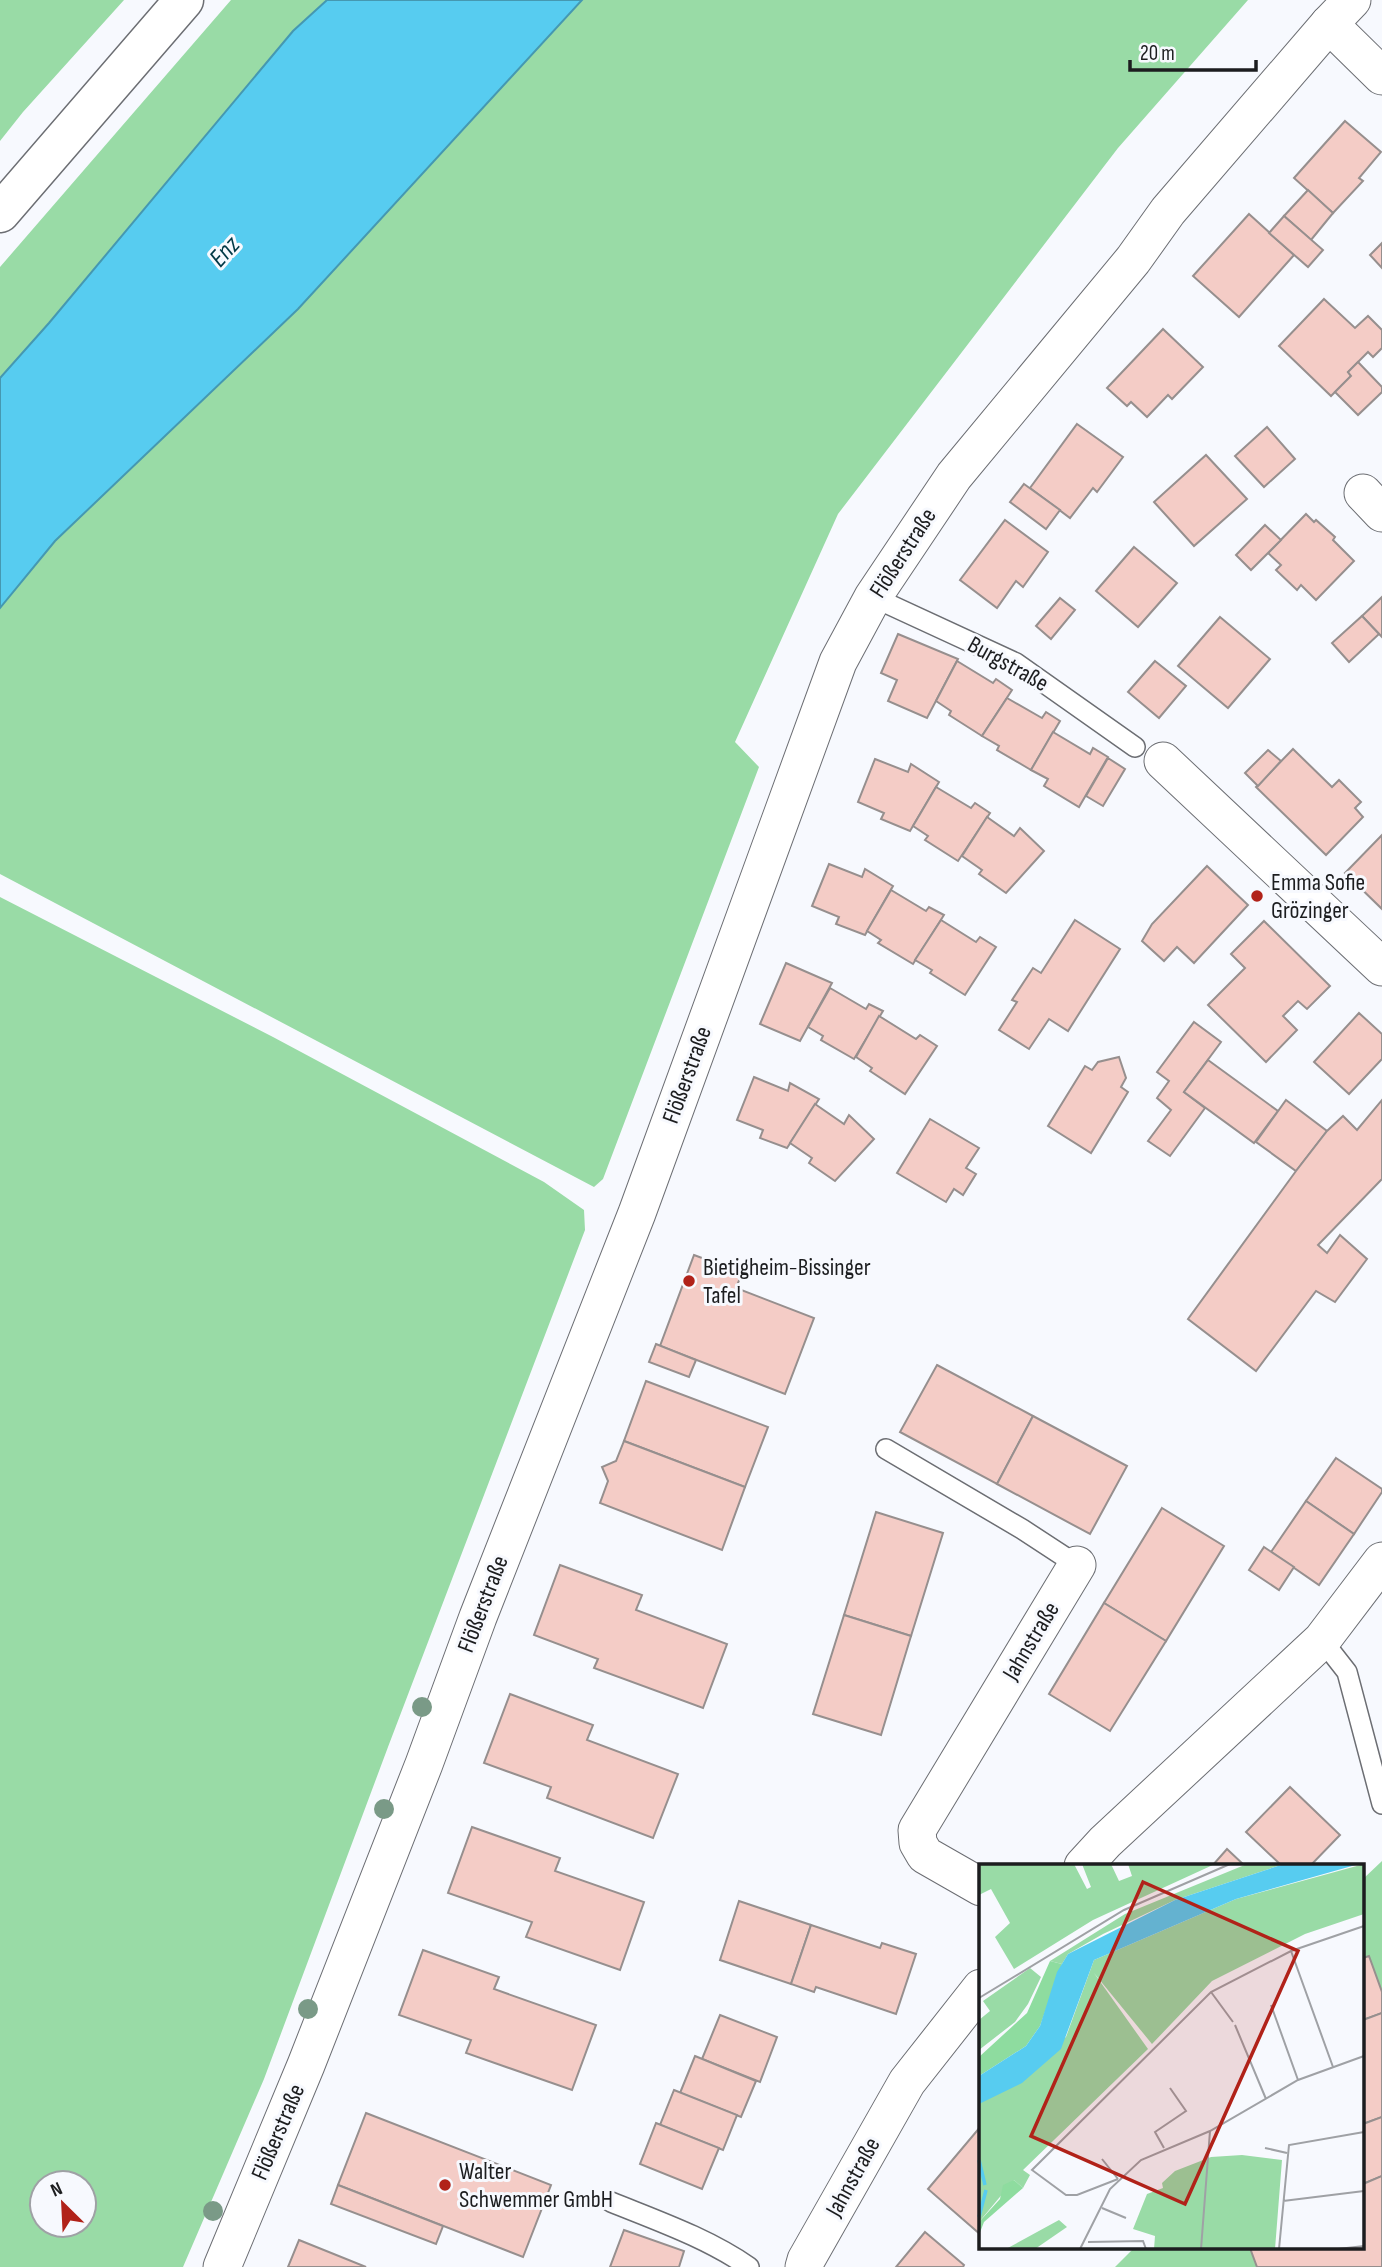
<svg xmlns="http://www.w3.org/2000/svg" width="1382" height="2267" viewBox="0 0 1382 2267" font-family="'Sofia Sans Condensed',sans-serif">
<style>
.green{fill:#99dba6;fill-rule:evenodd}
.water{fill:#57ccf0;stroke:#4598b1;stroke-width:2}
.building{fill:#f4ccc6;stroke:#968f8e;stroke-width:2}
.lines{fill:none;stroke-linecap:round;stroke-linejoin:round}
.lane-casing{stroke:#6c6e73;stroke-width:22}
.street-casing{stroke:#6c6e73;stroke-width:39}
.secondary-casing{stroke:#6c6e73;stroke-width:41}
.lane{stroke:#fff;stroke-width:19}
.street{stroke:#fff;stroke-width:37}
.secondary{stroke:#fff;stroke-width:38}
.tree{fill:#7a9a87}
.poi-dot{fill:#b12219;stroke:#f7f9fe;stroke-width:2.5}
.labels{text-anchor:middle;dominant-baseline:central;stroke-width:6;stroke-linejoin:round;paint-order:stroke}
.street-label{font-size:24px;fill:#1c1d1f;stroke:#f7f9fe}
.poi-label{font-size:24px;fill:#1c1d1f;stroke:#f7f9fe;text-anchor:start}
.water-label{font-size:26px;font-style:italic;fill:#003846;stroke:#f7f9fe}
.inset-river{fill:none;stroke:#57ccf0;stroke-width:3.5}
.inset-road{fill:none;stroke:#9fa1a5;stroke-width:2}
.view{fill:#b12219;fill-opacity:0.15;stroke:#b12219;stroke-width:3.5}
.inset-edge{fill:none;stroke:#1c1d1f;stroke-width:3.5}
</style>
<rect width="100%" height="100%" fill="#f7f9fe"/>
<g class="green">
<polygon points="0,0 124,0 23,112 0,141"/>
<polygon points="231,0 327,0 293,31 49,323 0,378 0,267"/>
<polygon points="582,0 1248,0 1118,148 838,514 735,742 759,767 603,1179 594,1187 0,874 0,608 55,541 298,309"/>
<path d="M0 897 273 1037 544 1182 584 1210 585 1230 388 1747 264 2079 183 2267H0ZM42 2183H84V2225H42Z"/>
<polygon points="1382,1861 1382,2267 1115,2267 1134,2248 1363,2248 1363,1879"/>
</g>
<polygon class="water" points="327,0 582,0 298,309 55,541 0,608 0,378 49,323 293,31"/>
<g class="building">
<polygon points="1345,121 1381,152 1359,178 1363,181 1333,213 1294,178"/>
<polygon points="1308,190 1333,213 1311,240 1284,216"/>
<polygon points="1249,214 1294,255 1239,317 1193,276"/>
<polygon points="1284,216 1323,250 1308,267 1269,233"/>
<polygon points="1382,243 1382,268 1370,255"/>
<polygon points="1324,299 1355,328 1368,316 1382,330 1382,348 1373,357 1368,352 1348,372 1351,376 1331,396 1279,346"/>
<polygon points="1163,329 1203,367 1172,399 1168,395 1147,417 1131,402 1127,406 1107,388"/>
<polygon points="1358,362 1382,387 1382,392 1358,415 1335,392 1351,376 1348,372"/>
<polygon points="1077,424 1123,457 1097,492 1093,488 1070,518 1030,488"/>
<polygon points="1267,427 1295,459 1264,487 1235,456"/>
<polygon points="1206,455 1247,499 1194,546 1154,502"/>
<polygon points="1024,484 1060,510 1046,529 1010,502"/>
<polygon points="1306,514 1314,522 1316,520 1335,537 1333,540 1354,561 1316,600 1301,585 1297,590 1276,570 1281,565 1268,553"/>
<polygon points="1005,520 1048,552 1023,587 1016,581 997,608 960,580"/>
<polygon points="1265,525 1281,540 1251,570 1236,555"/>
<polygon points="1134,547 1177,583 1138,627 1096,591"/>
<polygon points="1382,597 1382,637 1362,616"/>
<polygon points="1060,598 1075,610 1051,639 1036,626"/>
<polygon points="1362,616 1379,634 1349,662 1332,643"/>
<polygon points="1220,617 1270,659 1228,708 1178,666"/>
<polygon points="898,634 958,659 927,718 888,701 897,680 881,673"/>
<polygon points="957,661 993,683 996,679 1012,690 982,736 949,715 951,711 936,701"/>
<polygon points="1155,661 1186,686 1159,718 1128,692"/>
<polygon points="1007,698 1042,718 1046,712 1060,721 1031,770 997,750 999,746 982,736"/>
<polygon points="1053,732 1090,754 1093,748 1108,757 1079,807 1044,786 1048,779 1031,770"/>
<polygon points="1293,749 1332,787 1339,780 1361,802 1355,808 1363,817 1326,855 1256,787"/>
<polygon points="1268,750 1281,761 1258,786 1245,773"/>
<polygon points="1108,758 1125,769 1103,806 1086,796"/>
<polygon points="875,759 908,772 911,764 939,782 910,831 881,819 884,813 858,802"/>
<polygon points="936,787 971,808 975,803 990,813 958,861 925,840 928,836 913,826"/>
<polygon points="987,817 1014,836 1020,828 1044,851 1006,893 979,874 982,870 962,856"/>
<polygon points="1382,835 1382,909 1345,873"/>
<polygon points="829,864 862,877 865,869 893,886 865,935 836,924 839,917 812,906"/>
<polygon points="1207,866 1248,905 1194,963 1177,947 1164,961 1142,941 1152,924"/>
<polygon points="891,890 926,911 929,907 944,915 913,964 878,943 881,940 867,931"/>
<polygon points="941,920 976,942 980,937 996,947 965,995 930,973 932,970 915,960"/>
<polygon points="1075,920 1120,949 1068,1031 1049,1019 1029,1049 999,1030 1017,1002 1012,1000 1033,968 1041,973"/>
<polygon points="1264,921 1330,986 1307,1009 1298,1001 1283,1016 1297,1030 1266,1062 1208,1005 1245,968 1231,954"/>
<polygon points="786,963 832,983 800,1041 760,1024"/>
<polygon points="830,988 866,1009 869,1004 883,1011 854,1059 821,1040 823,1036 808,1027"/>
<polygon points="1359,1013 1382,1034 1382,1059 1349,1094 1314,1062"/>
<polygon points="879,1016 916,1039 920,1035 937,1046 905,1094 870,1071 872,1068 856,1057"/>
<polygon points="1194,1022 1221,1042 1184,1092 1205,1108 1170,1156 1148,1141 1171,1110 1157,1098 1169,1081 1157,1072"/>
<polygon points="1119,1057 1126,1078 1121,1087 1128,1092 1091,1153 1048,1126 1085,1066 1092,1070 1098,1062"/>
<polygon points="1208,1060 1278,1111 1254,1143 1184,1092"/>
<polygon points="754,1077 788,1091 790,1083 819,1099 787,1148 760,1138 763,1130 737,1120"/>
<polygon points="1286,1100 1327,1131 1296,1171 1256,1142"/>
<polygon points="1382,1100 1382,1179 1318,1245 1327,1253 1340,1235 1367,1259 1335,1302 1316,1291 1256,1371 1188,1319 1296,1171 1327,1131 1343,1116 1357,1130"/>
<polygon points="815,1104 844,1124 849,1115 874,1139 835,1181 809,1163 812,1158 790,1143"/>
<polygon points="930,1119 979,1148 966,1168 976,1174 963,1195 954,1189 946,1202 897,1173"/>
<polygon points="694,1255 742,1273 736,1288 814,1318 785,1394 660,1346"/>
<polygon points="656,1344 696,1360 689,1377 649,1362"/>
<polygon points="937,1365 1033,1416 997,1484 900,1432"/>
<polygon points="646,1381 768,1427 745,1487 624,1441"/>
<polygon points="1033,1416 1127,1466 1090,1534 997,1484"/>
<polygon points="624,1441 745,1487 722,1550 600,1503 608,1481 602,1467 616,1461"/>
<polygon points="1336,1458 1382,1489 1382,1492 1354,1534 1306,1501"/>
<polygon points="1306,1501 1354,1534 1319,1585 1271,1552"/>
<polygon points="1162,1508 1224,1546 1166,1641 1104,1603"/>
<polygon points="876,1512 943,1533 911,1636 844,1615"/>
<polygon points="1264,1547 1294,1567 1279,1590 1249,1570"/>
<polygon points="560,1565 642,1595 636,1610 727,1644 703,1708 594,1668 598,1659 534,1635"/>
<polygon points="1104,1603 1166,1641 1110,1731 1049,1694"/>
<polygon points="844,1615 911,1636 881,1735 813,1714"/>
<polygon points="510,1694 593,1725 587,1740 678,1774 653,1838 547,1798 551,1787 484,1763"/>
<polygon points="1290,1787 1340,1835 1310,1866 1282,1866 1246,1832"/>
<polygon points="472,1827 560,1858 555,1871 644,1902 620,1970 526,1937 532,1922 448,1893"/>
<polygon points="1227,1849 1245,1866 1212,1866"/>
<polygon points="739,1901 811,1925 791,1984 720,1960"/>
<polygon points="811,1925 880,1948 882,1943 916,1954 896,2014 816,1987 814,1992 791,1984"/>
<polygon points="423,1950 499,1977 494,1989 596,2025 572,2090 466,2053 471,2040 399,2015"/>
<polygon points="1369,1956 1382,1992 1382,2013 1363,2020 1363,1958"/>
<polygon points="1382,2013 1382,2117 1363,2124 1363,2020"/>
<polygon points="720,2015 777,2037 760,2082 702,2059"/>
<polygon points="695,2056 756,2081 741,2117 680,2093"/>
<polygon points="674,2090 737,2115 723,2150 660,2125"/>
<polygon points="366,2113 551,2185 523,2257 338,2185"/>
<polygon points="1382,2117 1382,2176 1363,2184 1363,2124"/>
<polygon points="656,2123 719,2148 702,2189 640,2164"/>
<polygon points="981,2126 981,2235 928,2189"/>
<polygon points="1382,2176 1382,2267 1257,2267 1250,2248 1363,2248 1363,2184"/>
<polygon points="338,2185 443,2226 436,2244 331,2204"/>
<polygon points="624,2230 684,2251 679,2267 610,2267"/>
<polygon points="925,2232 964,2265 963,2267 896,2267"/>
<polygon points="299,2240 366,2267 288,2267"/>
</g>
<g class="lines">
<defs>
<g id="lane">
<polyline points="873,597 1016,663 1135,747"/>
<polyline points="886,1449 1022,1529 1077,1565"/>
<polyline points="1322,1640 1347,1672 1382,1804"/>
<path d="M611 2202C658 2221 707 2238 749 2267"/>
</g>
<g id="street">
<polyline points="1329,24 1382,76"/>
<polyline points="1363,493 1382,513"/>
<polyline points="1163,761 1382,967"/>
<polyline points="1083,1866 1105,1842 1322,1640 1382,1561"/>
<polyline points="981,1887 925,1855 918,1843 917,1830 1077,1565"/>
<polyline points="222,2267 306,2065 424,1764 478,1617 637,1213 838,662 873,597 954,476 1133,260 1168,211 1329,24 1352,0"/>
<polyline points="804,2267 806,2260 907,2082 981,1988"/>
</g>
<polyline id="secondary" points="0,213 184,0"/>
</defs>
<use href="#lane" class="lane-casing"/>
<use href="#street" class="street-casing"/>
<use href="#secondary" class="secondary-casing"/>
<use href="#lane" class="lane"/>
<use href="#street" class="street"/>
<use href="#secondary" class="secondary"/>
</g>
<g class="tree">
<circle cx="422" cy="1707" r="10"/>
<circle cx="384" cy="1809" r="10"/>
<circle cx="308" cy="2009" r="10"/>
<circle cx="213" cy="2211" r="10"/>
</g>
<g class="poi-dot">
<circle cx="1257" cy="896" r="7"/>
<circle cx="689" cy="1281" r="7"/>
<circle cx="445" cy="2185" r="7"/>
</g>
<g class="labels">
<g class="street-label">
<text transform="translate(903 553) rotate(-57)">Flößerstraße</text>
<text transform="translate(1008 664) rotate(29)">Burgstraße</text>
<text transform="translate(687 1075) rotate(-70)">Flößerstraße</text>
<text transform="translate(483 1604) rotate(-69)">Flößerstraße</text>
<text transform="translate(1031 1641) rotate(-59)">Jahnstraße</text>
<text transform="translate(278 2132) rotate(-67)">Flößerstraße</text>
<text transform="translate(853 2177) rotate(-61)">Jahnstraße</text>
</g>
<g class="poi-label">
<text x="1271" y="882">Emma Sofie<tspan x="1271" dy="28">Grözinger</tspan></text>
<text x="703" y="1267">Bietigheim-Bissinger<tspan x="703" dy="28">Tafel</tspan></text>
<text x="459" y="2171">Walter<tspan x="459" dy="28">Schwemmer GmbH</tspan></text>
</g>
<g class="water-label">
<text transform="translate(225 252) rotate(-48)">Enz</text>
</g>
</g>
<g transform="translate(979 1864)">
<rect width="385" height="385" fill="#f7f9fe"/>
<path d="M0 0H95L108 25 112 23 103 0H132L140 17 153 12 149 0H236L114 56 35 105 16 73 31 59 12 25 0 31ZM268 0H305L196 36 124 70 89 90 83 100 71 97 146 50ZM385 0V50L326 70 233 117 173 180 115 109 169 185 44 306 51 311 44 324 35 316 0 358V240L87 173 115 96 257 35ZM51 104 62 113 49 140 36 158 0 186V156L11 147 4 137ZM263 291 303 296 296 385H175L176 372 154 365 168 330 184 324 183 319 196 307 232 293ZM80 356 88 363 56 385H27Z" fill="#99dba6"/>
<path d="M71 97 83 100 61 162 47 182 0 212V193L48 149ZM35 316 44 324 5 358 0 371V358L21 335 24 321Z" fill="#8edc9f"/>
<path d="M305 0H380L257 35 115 96 82 185 43 219 0 240V212L47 182 61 162 78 108 89 90 196 36Z" fill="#57ccf0"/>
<path class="inset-river" d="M0 296 6 321M0 353 7 326"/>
<path class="inset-road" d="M312 87 354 203M232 128 254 158M0 134 145 46 251 0M292 141 319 216M256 161 287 235M185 284 176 268 207 247 191 224M286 284 308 289M123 295 139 315M139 315 98 331H87L53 306 232 128 312 87 385 62M304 337 385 327M123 344 147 354M109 378 164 377 167 385M101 385 131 325 162 296 231 267 319 216 385 192M222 385 231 267M300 385 310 281 385 268M359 385 385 382"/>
<path class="view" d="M164 18 319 87 206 340 52 272Z"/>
<rect width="385" height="385" class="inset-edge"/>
</g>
<g transform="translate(63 2204) rotate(336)"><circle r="33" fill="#f7f9fe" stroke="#9fa1a5" stroke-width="2"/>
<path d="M0-5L12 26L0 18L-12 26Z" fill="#b12219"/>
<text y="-10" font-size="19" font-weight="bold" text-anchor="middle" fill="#1c1d1f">N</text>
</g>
<path d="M1130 60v10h126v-10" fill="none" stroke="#1c1d1f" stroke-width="3.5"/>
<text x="1140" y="60" font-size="21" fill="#1c1d1f" stroke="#f7f9fe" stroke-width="5" paint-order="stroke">20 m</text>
</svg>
